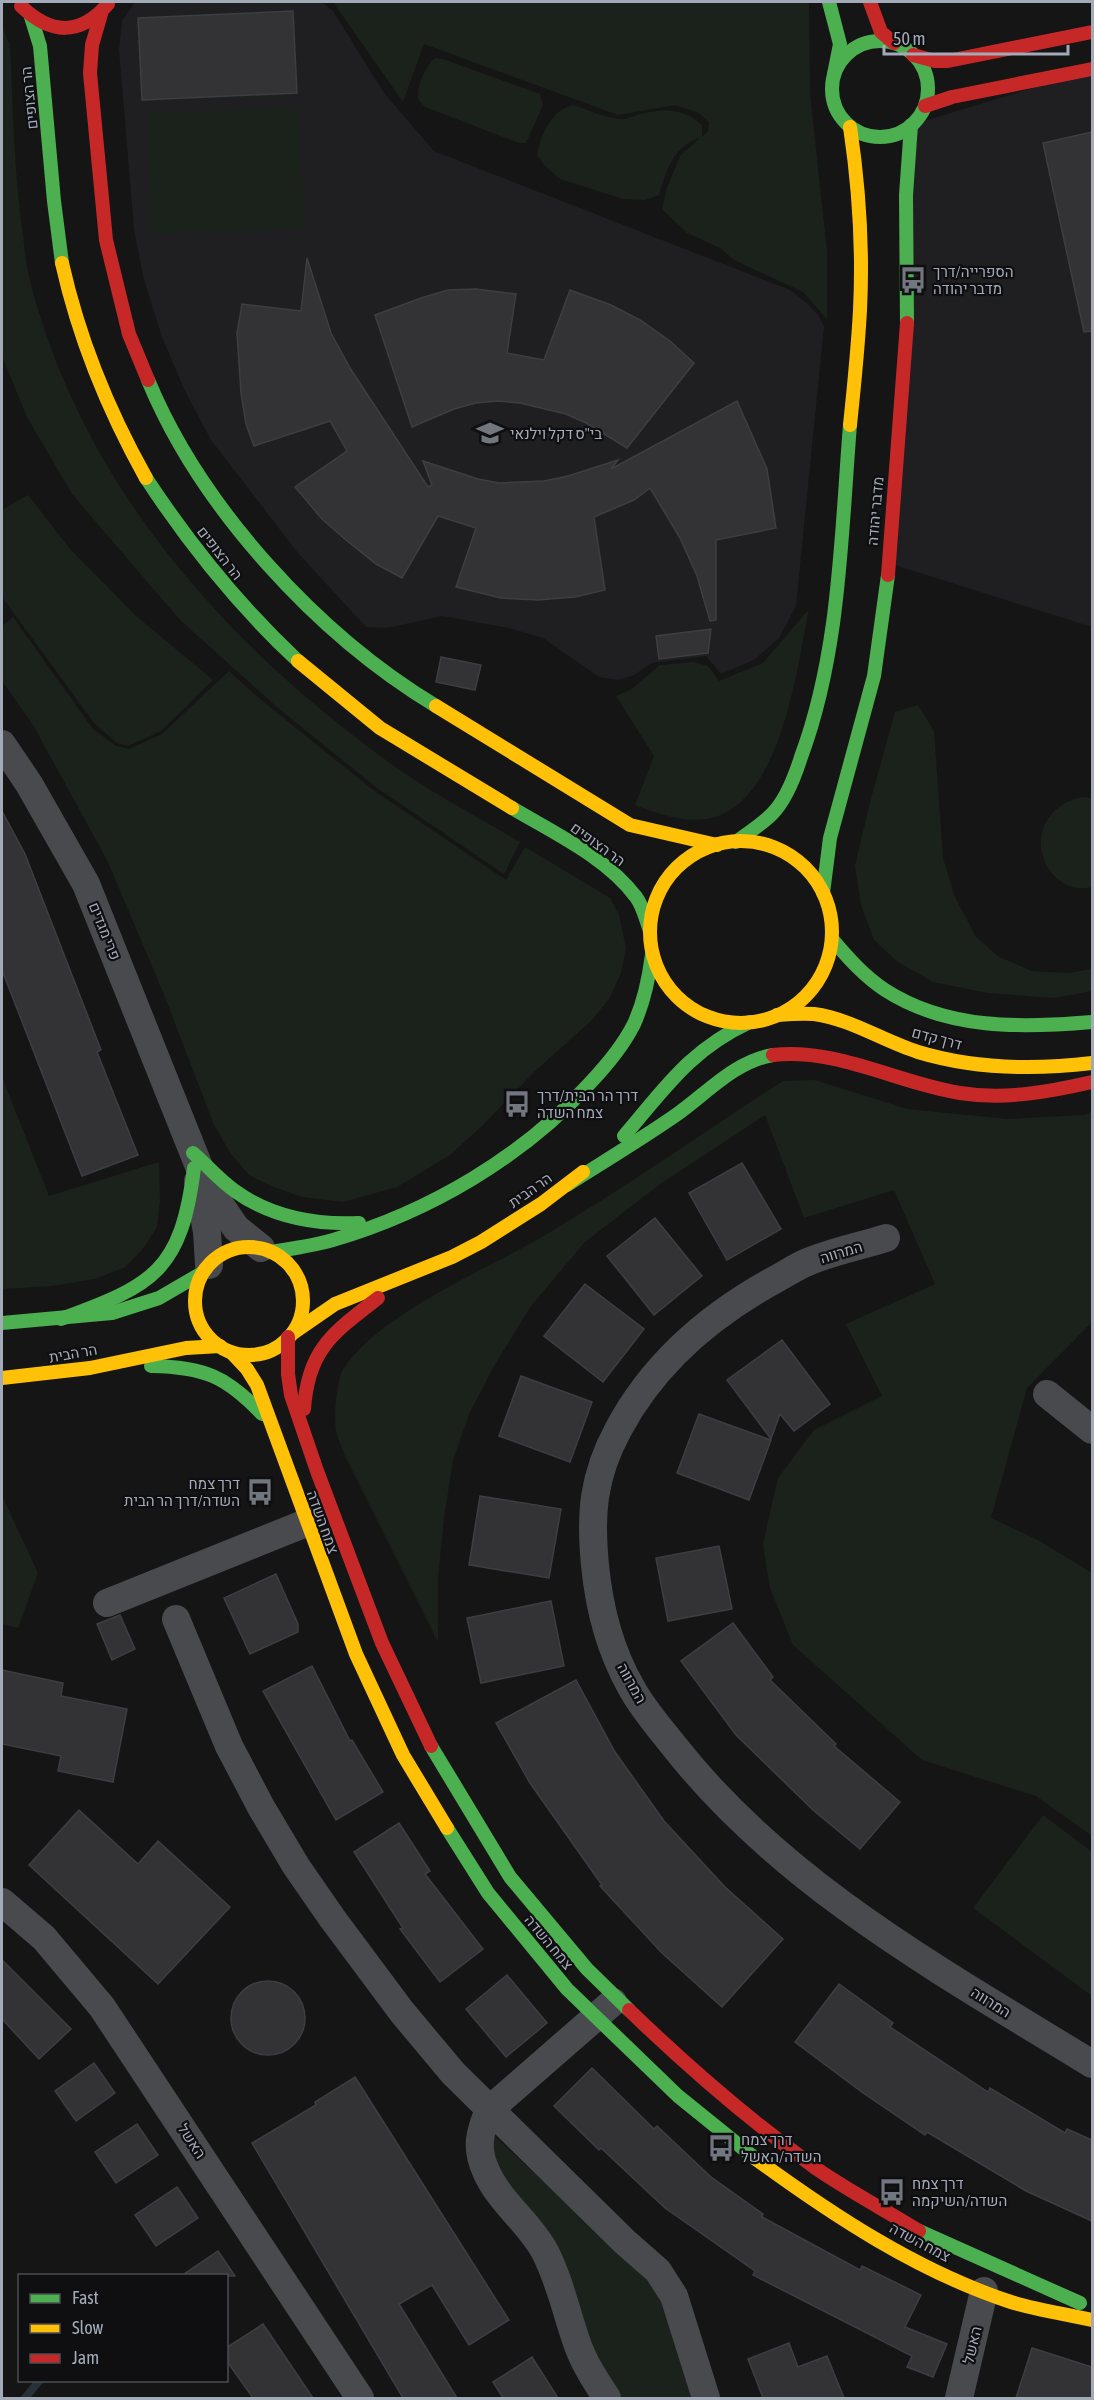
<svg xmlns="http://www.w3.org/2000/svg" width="1094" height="2400" viewBox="0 0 1094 2400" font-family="'Asap Condensed',Heebo,sans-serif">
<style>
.built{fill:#1f1f21}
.green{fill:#1b221b}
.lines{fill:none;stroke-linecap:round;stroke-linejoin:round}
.stream{stroke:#273138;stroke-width:8}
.building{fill:#333335;stroke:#3d3e42;stroke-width:1.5}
.street{stroke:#484a4e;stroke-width:28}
.fast{stroke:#4caf50;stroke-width:14}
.slow{stroke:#ffc107;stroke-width:14}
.jam{stroke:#c62828;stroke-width:14}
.labels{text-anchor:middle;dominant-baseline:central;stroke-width:4.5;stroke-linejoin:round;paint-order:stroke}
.street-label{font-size:15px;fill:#a4abb8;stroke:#0f0f11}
.poi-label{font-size:15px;fill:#a4abb8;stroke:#0f0f11;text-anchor:start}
</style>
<rect width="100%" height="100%" fill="#151515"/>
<g class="built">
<polygon points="135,2 322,2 333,11 384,93 434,151 790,290 809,305 818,315 824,326 796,606 779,638 754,660 721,674 706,656 652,663 634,675 618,680 599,677 543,638 509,628 442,616 387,628 366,627 298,553 211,440 185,391 162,337 143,276 134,229 119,50 122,21"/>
<polygon points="1092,70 1092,627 888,563 911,125"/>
</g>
<g class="green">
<path d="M333 2H809L810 94 827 251V319L803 292 734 260 720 248 687 233 662 209 667 188 680 156 700 138C674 145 666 171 659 195L645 200 623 199 560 179 544 165 537 155C541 135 551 110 573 105 586 109 610 120 623 119 630 119 638 114 645 113 666 108 686 110 702 125V137L708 131 709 122 699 113 675 105 618 115 424 44 403 102Z"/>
<path d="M2 27 10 45C13 109 14 173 23 236 25 251 26 267 30 281 82 483 221 640 387 761 428 791 476 816 520 842L504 874 377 788 278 708 180 620 72 494 27 417 2 356Z"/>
<path d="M435 58 443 59 540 94 543 105 526 143H519L425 107C421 103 417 99 418 94 418 83 427 64 435 58Z"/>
<polygon points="299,107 305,228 152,235 147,114"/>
<polygon points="28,495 70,549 136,616 213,680 161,731 128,746 117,743 94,723 2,597 2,510"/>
<path d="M809 609C797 668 782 796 715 817 689 825 659 814 635 805L654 756 616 696 632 689 660 665 693 662 708 666 719 681 763 663Z"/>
<polygon points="13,617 93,729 116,746 129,749 162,734 229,671 260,699 373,790 506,880 525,847 610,898 619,915 626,948 621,973 609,999 591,1021 534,1072 482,1126 450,1155 397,1187 343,1202 302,1197 271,1186 249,1175 231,1154 214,1125 163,992 107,860 33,725 2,681 2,626"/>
<polygon points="918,705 934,731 943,858 955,897 976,937 999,957 1032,971 1068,973 1092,969 1092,991 1054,998 988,993 933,982 898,962 874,940 861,905 855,866 869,806 895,712"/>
<path d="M1082 797 1092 798V887C1041 899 1013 814 1082 797Z"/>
<polygon points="2,1077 49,1196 159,1162 160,1200 157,1227 142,1250 124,1268 94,1279 52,1286 2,1289"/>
<path d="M815 1080 907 1109 1007 1119 1084 1115 1092 1112V1322L1027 1388 991 1518 1038 1540 1092 1573V1836L1036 1796 922 1760 793 1645 770 1588 763 1544 778 1478 814 1430 882 1396 846 1324 935 1284 894 1190 804 1218 765 1115 660 1184 585 1242 531 1306 494 1366 470 1412 453 1460 444 1518 438 1577V1642L345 1456C342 1448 338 1439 336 1431 334 1417 336 1380 344 1368 383 1311 487 1270 547 1234 628 1186 704 1132 783 1081Z"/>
<polygon points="2,1496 38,1573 18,1628 2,1624"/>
<polygon points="1043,1815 1092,1852 1092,1996 973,1908"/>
<polygon points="492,2134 649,2279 663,2301 693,2398 622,2398 598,2362 516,2195 497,2166 492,2149"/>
</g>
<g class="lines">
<polyline class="stream" points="25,2398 40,2380"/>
</g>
<g class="building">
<polygon points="293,11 297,93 142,100 138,18"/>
<polygon points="1092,132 1092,331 1084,332 1043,143"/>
<polygon points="307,258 331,333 350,368 428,487 432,485 423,461 478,479 499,483 544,481 568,476 618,460 611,469 737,401 767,469 776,528 716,540 716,620 710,621 697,576 680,538 650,488 634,500 594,517 605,590 575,597 538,600 501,598 456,587 476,528 438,516 402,578 376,564 346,540 322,519 295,487 347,451 330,421 254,446 246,424 241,393 237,333 242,304 301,311"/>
<polygon points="476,289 516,294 507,353 544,360 570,290 611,305 640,320 670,341 694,363 627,448 586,423 566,414 520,403 498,401 476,403 454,409 412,427 375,315 421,298 448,290"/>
<polygon points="711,629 708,653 659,659 656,636"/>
<polygon points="441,657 481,665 475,690 436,682"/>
<polygon points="2,811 25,854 101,1050 97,1052 138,1155 82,1176 2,970"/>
<polygon points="742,1163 781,1229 727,1260 689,1193"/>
<polygon points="655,1218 702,1276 654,1315 607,1256"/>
<polygon points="585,1284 644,1329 603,1382 544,1336"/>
<polygon points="782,1340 830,1404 794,1431 780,1414 771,1439 727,1380"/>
<polygon points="521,1376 592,1402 570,1462 499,1436"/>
<polygon points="699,1414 771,1440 749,1500 677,1473"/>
<polygon points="480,1496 561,1509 549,1578 469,1565"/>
<polygon points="719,1546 732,1609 668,1621 656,1558"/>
<polygon points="276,1574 298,1624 298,1632 250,1654 224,1598"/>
<polygon points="551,1601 564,1666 481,1683 467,1618"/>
<polygon points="120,1615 135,1649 112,1660 97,1624"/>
<polygon points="733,1623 773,1677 770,1680 836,1744 834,1746 900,1802 860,1849 813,1810 736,1735 681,1661"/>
<polygon points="312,1666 350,1741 352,1740 383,1792 336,1820 263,1691"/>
<polygon points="2,1670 63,1683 61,1696 127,1709 113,1782 58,1771 61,1756 2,1744"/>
<polygon points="576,1680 615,1752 664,1821 725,1887 783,1939 722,2007 662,1953 600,1886 602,1885 530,1783 496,1723"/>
<polygon points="79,1810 138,1864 158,1841 230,1907 158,1984 29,1865"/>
<polygon points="399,1823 430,1871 425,1874 483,1949 440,1982 400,1929 403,1928 354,1852"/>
<polygon points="2,1960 71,2029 39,2059 2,2019"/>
<polygon points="507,1975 547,2023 506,2057 466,2009"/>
<circle cx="268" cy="2018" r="37"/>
<polygon points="839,1984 893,2023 890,2027 988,2092 990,2088 1065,2133 1067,2129 1092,2140 1092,2221 1026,2191 927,2132 925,2135 863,2093 795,2042"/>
<polygon points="94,2063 115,2093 76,2121 55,2091"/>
<polygon points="592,2068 654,2129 657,2126 711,2177 763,2214 762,2217 860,2270 862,2266 921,2295 905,2327 947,2344 933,2377 907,2367 912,2356 753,2275 755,2271 665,2208 601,2148 599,2150 554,2106"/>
<polygon points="355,2077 509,2320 469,2345 432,2285 399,2304 457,2398 403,2398 252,2143 316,2105 315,2102"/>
<polygon points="137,2124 158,2155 116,2183 95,2152"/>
<polygon points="177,2187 198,2218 156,2246 135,2215"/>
<polygon points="218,2251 235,2276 181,2276"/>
<polygon points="263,2324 313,2398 253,2398 226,2360 226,2348"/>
<polygon points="789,2343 798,2367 827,2356 844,2398 763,2398 748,2359"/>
<polygon points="1032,2348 1092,2367 1092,2398 1016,2398"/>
<polygon points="532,2357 558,2398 503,2398 493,2382"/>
</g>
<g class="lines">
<g class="street">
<polyline points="2,744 29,784 86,884 206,1184 236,1228 261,1248"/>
<polyline points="198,1181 207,1232 209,1265"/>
<path d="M886 1238C861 1246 834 1251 810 1261 799 1265 789 1272 778 1278 711 1314 654 1362 618 1430 593 1476 590 1514 595 1565 599 1607 610 1650 631 1687 642 1708 659 1727 674 1746 783 1885 944 1973 1092 2064"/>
<polyline points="1047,1394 1092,1430"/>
<polyline points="107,1603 306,1523"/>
<polyline points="176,1619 229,1746 261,1807 296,1866 332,1918 402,2012 453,2073 625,2242 658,2271 674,2296 706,2398"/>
<polyline points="2,1902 44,1938 102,2007 360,2398"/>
<path d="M607 2398C595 2380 584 2363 577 2343 566 2312 560 2281 545 2252 530 2223 499 2202 486 2171 475 2148 480 2131 489 2110L613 2002"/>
<polyline points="959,2398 984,2291"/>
</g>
<g class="fast">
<polyline points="829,2 840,44 834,74"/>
<polyline points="31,17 40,46 54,201 62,263"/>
<circle cx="880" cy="89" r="48"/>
<polyline points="907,323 906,195 911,125"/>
<path d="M148 380C201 508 318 635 436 706"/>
<path d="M146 478C190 545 239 606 298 661"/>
<path d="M512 808C554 833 606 857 636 897 643 906 646 920 650 931"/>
<path d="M736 842C748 833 762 824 772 814 786 800 795 776 801 757 840 652 841 536 850 425"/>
<polyline points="823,893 830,838 874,676 888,575"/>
<path d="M832 939C848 958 864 976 885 990 947 1030 1022 1028 1092 1022"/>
<path d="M624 1136C666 1087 690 1050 750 1022"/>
<path d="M193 1153C207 1165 219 1180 235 1191 271 1217 315 1225 359 1223"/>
<path d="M567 1185C603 1162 640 1140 676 1115 706 1094 735 1061 773 1055"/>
<path d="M270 1252C291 1249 312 1246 333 1240 429 1212 523 1157 590 1083 607 1065 623 1046 634 1024 644 1002 649 978 652 954"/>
<path d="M61 1319C154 1285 181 1271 194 1168"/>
<polyline points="2,1323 112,1313 159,1298 202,1273"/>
<path d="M151 1366C204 1367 226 1376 262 1414"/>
<polyline points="431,1746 510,1877 587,1969 629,2010"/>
<polyline points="447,1828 488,1893 567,1989 678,2096 756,2159"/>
<polyline points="919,2231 1080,2303"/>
</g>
<g class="slow">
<path d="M850 127C859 187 863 249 860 310 858 348 854 387 850 425"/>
<path d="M62 263C79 339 108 410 146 478"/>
<polyline points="298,661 380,728 512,808"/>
<polyline points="436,706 630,825 717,845"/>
<circle cx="741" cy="932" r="91"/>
<path d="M777 1015C789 1014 802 1013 814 1014 851 1019 883 1041 918 1052 974 1069 1034 1070 1092 1063"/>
<circle cx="249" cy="1301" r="54"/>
<polyline points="293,1333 335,1304 452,1257 481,1242 541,1204 583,1172"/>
<polyline points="232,1353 247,1369 257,1385 356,1654 403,1755 447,1828"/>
<polyline points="2,1378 90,1368 186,1348 220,1346"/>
<path d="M756 2159C834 2216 919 2272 1011 2302 1037 2310 1065 2314 1092 2320"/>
</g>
<g class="jam">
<polyline points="870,2 881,32 894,43"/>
<path d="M21 6C51 35 80 36 108 4"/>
<polyline points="101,14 92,45 90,73 106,240 129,334 148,380"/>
<polyline points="913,55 935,61 948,61 1092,32"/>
<polyline points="925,106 952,97 1092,69"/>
<polyline points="888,575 907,323"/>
<path d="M773 1055C838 1048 897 1083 960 1093 1004 1100 1049 1092 1092 1082"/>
<polyline points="288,1337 288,1374 291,1395 317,1471 382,1643 431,1746"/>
<path d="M304 1409C308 1349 333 1333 378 1298"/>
<path d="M629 2010C689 2068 749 2120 817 2169 849 2191 885 2210 919 2231"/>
</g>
</g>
<defs>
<symbol id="bus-bare" viewBox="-9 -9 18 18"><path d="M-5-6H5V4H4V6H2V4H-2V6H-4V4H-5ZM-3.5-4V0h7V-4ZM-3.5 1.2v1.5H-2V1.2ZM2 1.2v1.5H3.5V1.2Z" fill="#72767f" stroke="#0f0f11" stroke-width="2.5" paint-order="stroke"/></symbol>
<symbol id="school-bare" viewBox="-9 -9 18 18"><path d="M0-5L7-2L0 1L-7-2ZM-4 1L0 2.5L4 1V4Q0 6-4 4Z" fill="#72767f" stroke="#0f0f11" stroke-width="2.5" paint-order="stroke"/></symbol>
</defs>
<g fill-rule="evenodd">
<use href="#bus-bare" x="894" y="261" width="38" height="38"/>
<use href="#school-bare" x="471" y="414" width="38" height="38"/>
<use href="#bus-bare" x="498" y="1085" width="38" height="38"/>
<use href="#bus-bare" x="241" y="1473" width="38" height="38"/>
<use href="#bus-bare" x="702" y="2129" width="38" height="38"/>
<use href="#bus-bare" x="873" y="2173" width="38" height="38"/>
</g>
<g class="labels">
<g class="street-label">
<text transform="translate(29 98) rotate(-96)">הר הצופים</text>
<text transform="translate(875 511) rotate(-85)">מדבר יהודה</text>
<text transform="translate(220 553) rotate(52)">הר הצופים</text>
<text transform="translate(598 844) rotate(36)">הר הצופים</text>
<text transform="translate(105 931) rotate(68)">פרי מגדים</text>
<text transform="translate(937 1038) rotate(15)">דרך קדם</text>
<text transform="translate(530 1190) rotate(-35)">הר הבית</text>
<text transform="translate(841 1252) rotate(-17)">המרווה</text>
<text transform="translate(73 1353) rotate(-10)">הר הבית</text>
<text transform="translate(323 1522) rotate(70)">צמח השדה</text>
<text transform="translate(632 1683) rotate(61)">המרווה</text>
<text transform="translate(549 1942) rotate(50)">צמח השדה</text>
<text transform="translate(991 2002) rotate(32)">המרווה</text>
<text transform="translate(192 2141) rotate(57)">האשל</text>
<text transform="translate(920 2242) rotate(28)">צמח השדה</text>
<text transform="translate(972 2345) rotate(-77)">האשל</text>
</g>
<g class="poi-label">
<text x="933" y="271">הספרייה/דרך<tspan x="933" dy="17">מדבר יהודה</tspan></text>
<text x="510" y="433">בי"ס דקל וילנאי</text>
<text x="537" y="1095">דרך הר הבית/דרך<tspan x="537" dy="17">צמח השדה</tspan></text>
<text x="240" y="1483" text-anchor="end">דרך צמח<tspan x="240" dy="17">השדה/דרך הר הבית</tspan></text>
<text x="741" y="2139">דרך צמח<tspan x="741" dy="17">השדה/האשל</tspan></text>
<text x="912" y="2183">דרך צמח<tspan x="912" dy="17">השדה/השיקמה</tspan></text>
</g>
</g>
<rect width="1094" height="2400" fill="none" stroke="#a4abb8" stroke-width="6"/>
<rect x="18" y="2274" width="210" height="108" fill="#0f0f11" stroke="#4b4d54" stroke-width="1.5"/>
<rect x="30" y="2294" width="30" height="9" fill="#4caf50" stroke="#4b4d54" stroke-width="1.5"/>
<text x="72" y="2304" font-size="18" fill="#a4abb8">Fast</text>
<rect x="30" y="2324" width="30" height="9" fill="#ffc107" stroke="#4b4d54" stroke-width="1.5"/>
<text x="72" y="2334" font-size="18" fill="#a4abb8">Slow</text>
<rect x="30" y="2354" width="30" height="9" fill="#c62828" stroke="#4b4d54" stroke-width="1.5"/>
<text x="72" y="2364" font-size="18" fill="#a4abb8">Jam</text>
<path d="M884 45v9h184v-9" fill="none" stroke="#a4abb8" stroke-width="3"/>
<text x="893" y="45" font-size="18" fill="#a4abb8" stroke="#0f0f11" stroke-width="4.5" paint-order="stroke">50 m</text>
</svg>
